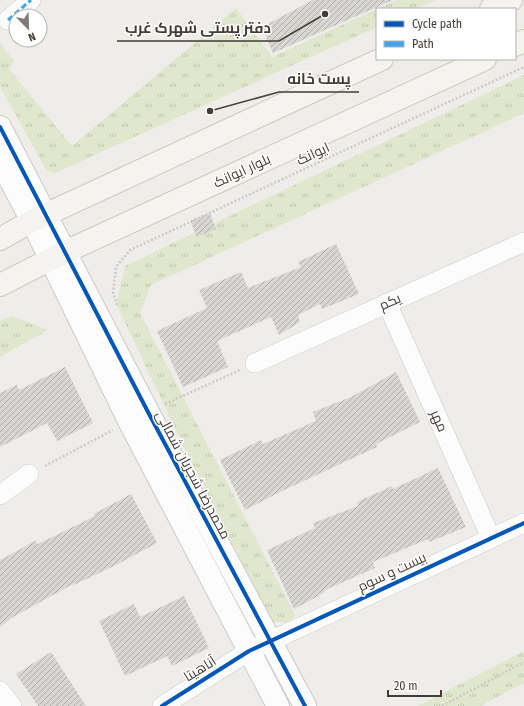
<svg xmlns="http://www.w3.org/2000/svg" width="524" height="706" viewBox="0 0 524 706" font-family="'Fira Sans Condensed',Cairo,sans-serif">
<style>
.grass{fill:url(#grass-tufts)}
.building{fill:url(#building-hatch)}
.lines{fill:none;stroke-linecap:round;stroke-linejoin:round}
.minor-casing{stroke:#cdcac7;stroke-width:20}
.tertiary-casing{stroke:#cdcac7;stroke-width:24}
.secondary-casing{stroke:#cec9c1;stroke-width:24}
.path{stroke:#cdcbc7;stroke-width:2.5;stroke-dasharray:2 2;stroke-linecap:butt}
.minor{stroke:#fdfcfc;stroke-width:19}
.tertiary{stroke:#fdfcfc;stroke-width:22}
.secondary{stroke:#f5f3ef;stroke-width:22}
.quiet{stroke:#3fa4eb;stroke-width:3;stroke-dasharray:6 3;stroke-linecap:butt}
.cycleway-casing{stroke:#fff;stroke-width:6}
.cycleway{stroke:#0057b8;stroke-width:4}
.labels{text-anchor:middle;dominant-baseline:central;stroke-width:3;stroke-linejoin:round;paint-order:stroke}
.street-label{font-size:14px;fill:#443d36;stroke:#fff}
.leader{fill:none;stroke:#443d36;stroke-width:1.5}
.callout-dot{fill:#443d36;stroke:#fff;stroke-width:1.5}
.callout-label{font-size:15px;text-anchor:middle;font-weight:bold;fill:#443d36;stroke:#fff;stroke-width:3;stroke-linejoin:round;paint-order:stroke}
</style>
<defs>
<pattern id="grass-tufts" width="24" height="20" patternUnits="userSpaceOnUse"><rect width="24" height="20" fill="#e0e7cc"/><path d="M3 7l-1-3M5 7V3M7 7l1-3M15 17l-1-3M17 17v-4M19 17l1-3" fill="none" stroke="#c1c7b0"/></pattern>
<pattern id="building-hatch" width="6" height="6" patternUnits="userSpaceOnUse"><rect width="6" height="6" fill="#d8d6d2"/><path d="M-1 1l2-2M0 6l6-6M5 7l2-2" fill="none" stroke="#b1afab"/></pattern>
</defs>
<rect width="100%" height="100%" fill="#efedea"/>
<g class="grass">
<polygon points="397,0 436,0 416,9 377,9"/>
<polygon points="236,8 272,57 377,9 377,27 55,173 47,171 0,87 0,43 14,61 9,69 72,146"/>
<polygon points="524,75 524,113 151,285 140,313 295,615 291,622 273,622 196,472 116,304 125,266"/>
<polygon points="12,316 48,330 0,357 0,320"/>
<polygon points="524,651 524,683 480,706 418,706"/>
</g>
<g class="building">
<polygon points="313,0 393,0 273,53 262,27"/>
<polygon points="210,213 216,229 197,237 190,221"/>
<polygon points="336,244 359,294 322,309 320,304 298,315 300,322 279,335 271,317 217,341 228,367 183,387 157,331 207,308 199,290 241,272 248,288 301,267 298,262"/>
<polygon points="65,367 93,423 57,441 47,423 0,447 0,393 17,385 19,390"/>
<polygon points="396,372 420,422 376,444 377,447 282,491 245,510 220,460 261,440 263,444 316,421 313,412 351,397"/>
<polygon points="438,468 466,527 429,542 428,539 373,562 375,568 325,590 324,593 294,609 267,550 315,528 313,523 358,506 357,502 392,486 393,489"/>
<polygon points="131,494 157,543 114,566 74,585 73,584 13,617 0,627 0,560 35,541 38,544 95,516 94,514"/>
<polygon points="184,596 209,648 172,666 167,656 125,676 99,621 134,604 140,617"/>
<polygon points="51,652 86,706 38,706 16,674"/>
</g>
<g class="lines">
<defs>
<g id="minor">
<polyline points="8,20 31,0"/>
<polyline points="387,303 491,538"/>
<polyline points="255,363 524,242"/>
<polyline points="0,495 29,474"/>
<polyline points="0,691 12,706"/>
<polyline points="162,706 249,651 524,523"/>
</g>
<g id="tertiary">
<polyline points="0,127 148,412 305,706"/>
<polyline points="0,160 32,221 129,421 278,706"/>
</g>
<g id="secondary">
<polyline points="491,9 511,0"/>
<polyline points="515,45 524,41"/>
<polyline points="0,239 32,221 382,59"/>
<polyline points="0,285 65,252 485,59"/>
</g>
</defs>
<use href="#minor" class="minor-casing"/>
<use href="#tertiary" class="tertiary-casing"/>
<use href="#secondary" class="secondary-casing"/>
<g class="path">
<polyline points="117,305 113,293 116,267 130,250 524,67"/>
<polyline points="165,404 240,370"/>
<polyline points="45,466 113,430"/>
<polyline points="442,706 524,662"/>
</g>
<use href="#minor" class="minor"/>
<use href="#tertiary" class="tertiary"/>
<use href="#secondary" class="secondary"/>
<polyline class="quiet" points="8,20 31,0"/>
<defs>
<g id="cycleway">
<polyline points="0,127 148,412 305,706"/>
<polyline points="162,706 249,651 524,523"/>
</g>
</defs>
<use href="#cycleway" class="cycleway-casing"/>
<use href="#cycleway" class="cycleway"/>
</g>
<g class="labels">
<g class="street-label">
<text transform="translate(313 154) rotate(-25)">ایوانک</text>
<text transform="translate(242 171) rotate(-25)">بلوار ایوانک</text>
<text transform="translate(390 302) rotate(-24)">یکم</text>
<text transform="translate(439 421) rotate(66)">مهر</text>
<text transform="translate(193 475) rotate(62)">محمدرضا شجریان شمالی</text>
<text transform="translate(392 572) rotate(-25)">بیست و سوم</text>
<text transform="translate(200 669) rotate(-32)">آناهیتا</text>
</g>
</g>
<path class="leader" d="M325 14L279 41H117M210 111L279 92H359"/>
<g class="callout-dot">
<circle cx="325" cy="14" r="4"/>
<circle cx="210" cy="111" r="4"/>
</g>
<g class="callout-label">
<text x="198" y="33">دفتر پستی شهرک غرب</text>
<text x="319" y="84">پست خانه</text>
</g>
<rect x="376" y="8" width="140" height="52" fill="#ffffff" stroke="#b4b1af"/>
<rect x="384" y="21" width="20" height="6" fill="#0057b8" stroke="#b4b1af"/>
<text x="412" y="28" font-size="12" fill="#443d36">Cycle path</text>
<rect x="384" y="41" width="20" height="6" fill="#3fa4eb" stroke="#b4b1af"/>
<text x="412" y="48" font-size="12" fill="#443d36">Path</text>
<g transform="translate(28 28) rotate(157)"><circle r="19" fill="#ffffff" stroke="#b4b1af"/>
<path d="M0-3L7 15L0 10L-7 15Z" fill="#807b75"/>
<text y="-6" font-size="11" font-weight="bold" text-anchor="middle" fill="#443d36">N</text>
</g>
<path d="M388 690v6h53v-6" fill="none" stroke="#443d36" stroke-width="2"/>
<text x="394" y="690" font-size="12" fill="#443d36" stroke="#ffffff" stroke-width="3" paint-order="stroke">20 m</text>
</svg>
